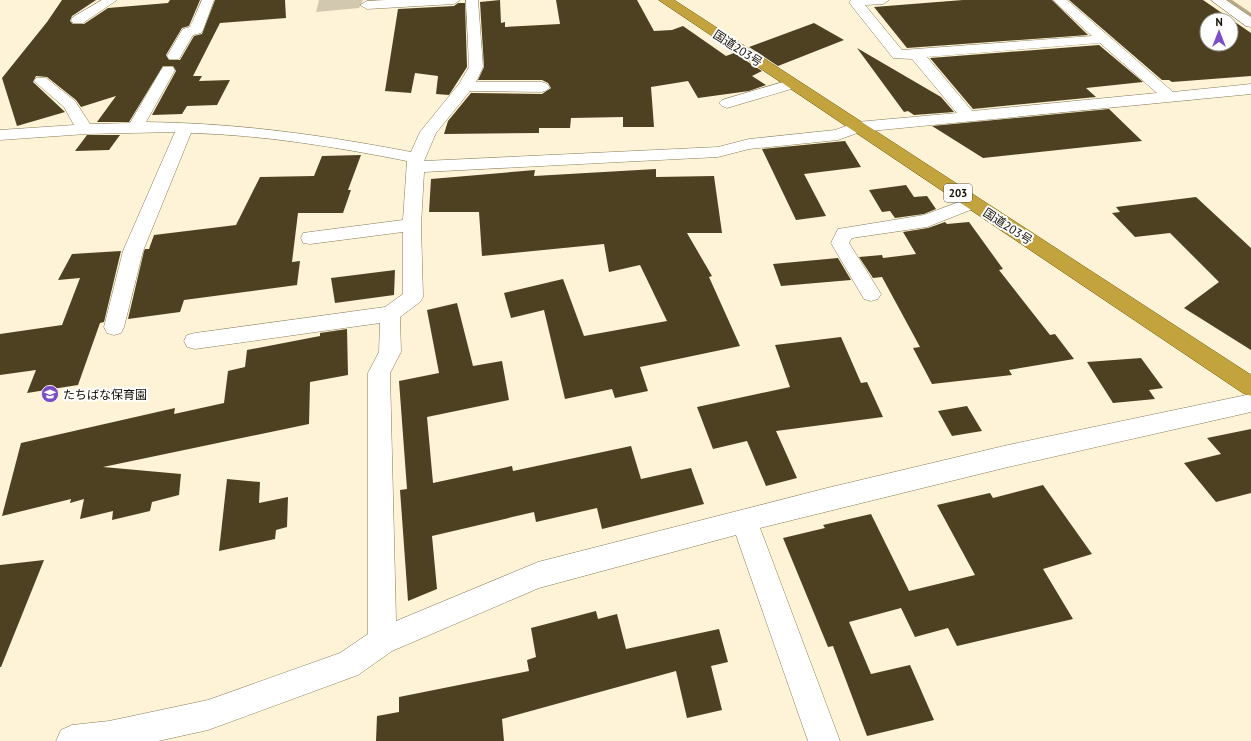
<svg xmlns="http://www.w3.org/2000/svg" width="1251" height="741" viewBox="0 0 1251 741" font-family="'PT Sans','Noto Sans JP',sans-serif">
<style>
.green{fill:#d2c8af}
.lines{fill:none;stroke-linecap:round;stroke-linejoin:round}
.stream{fill:#b7a985;fill-rule:evenodd}
.building{fill:#4e4121;fill-rule:evenodd}
.minor-casing{stroke:#877a59;stroke-width:1}
.trunk-casing{stroke:#7a600a;stroke-width:1}
.minor{fill:#fff;fill-rule:evenodd}
.trunk{fill:#c2a33e;fill-rule:evenodd}
.labels{text-anchor:middle;dominant-baseline:central;stroke-width:4;stroke-linejoin:round;paint-order:stroke}
.shield{fill:#fff;stroke:#59564f;stroke-width:1}
.shield-label{font-size:11px;font-weight:bold;fill:#120d03}
.street-label{font-size:12px;fill:#120d03;stroke:#fff}
.poi-label{font-size:12px;fill:#120d03;stroke:#fff;text-anchor:start}
</style>
<rect width="100%" height="100%" fill="#fef3d6"/>
<polygon class="green" points="319,0 363,0 359,8 316,12"/>
<g class="lines">
<polygon class="stream" points="1225,0 1232,0 1251,13 1251,17"/>
</g>
<g class="building">
<polygon points="62,0 96,0 72,16 70,21 73,24 84,24 108,8 168,3 170,0 200,0 189,26 182,28 166,55 169,60 180,60 194,36 202,34 215,0 285,0 286,18 220,23 193,76 202,76 199,81 230,80 217,105 187,106 182,114 152,115 176,71 173,66 163,66 129,122 97,122 116,96 81,107 76,100 47,77 36,76 33,82 65,112 17,126 2,78 47,22"/>
<polygon points="500,0 501,23 505,22 505,27 560,24 556,0 637,0 654,31 672,30 683,26 726,56 734,53 762,71 752,76 766,85 749,91 698,98 688,81 651,87 654,127 623,127 623,117 571,118 570,128 539,128 539,133 444,134 448,121 471,93 542,94 551,88 548,83 542,80 478,80 484,67 480,2"/>
<polygon points="963,0 1052,0 1088,35 907,48 874,7"/>
<path d="M1069 0H1203L1251 33V76L1172 82 1169 80H1162ZM1207 20H1231V44H1207Z"/>
<polygon points="458,3 465,3 467,67 449,95 436,94 438,76 415,73 411,93 385,91 398,9 454,6"/>
<polygon points="814,23 844,40 778,66 749,47"/>
<polygon points="1099,45 1143,82 1086,88 1096,97 973,109 930,58"/>
<polygon points="857,48 941,97 954,112 914,115 908,111 904,112"/>
<polygon points="1109,109 1142,141 983,158 932,126"/>
<polygon points="87,135 120,135 109,150 75,151"/>
<polygon points="845,141 861,167 804,174 826,216 796,220 762,149"/>
<polygon points="361,155 348,190 351,190 343,213 298,213 292,262 300,261 297,285 184,300 180,312 128,319 144,251 145,249 149,249 154,235 236,225 260,177 314,176 322,156"/>
<polygon points="656,169 656,177 714,176 722,233 687,233 712,276 709,277 740,346 640,367 648,391 615,398 612,389 565,399 544,310 511,318 504,293 563,279 584,336 667,321 640,265 609,272 604,244 482,256 479,212 429,212 431,179 535,170 534,176"/>
<polygon points="906,185 914,197 927,196 936,209 924,214 895,218 890,211 882,212 869,190"/>
<polygon points="1196,197 1251,248 1251,350 1184,308 1219,282 1170,233 1135,237 1112,213 1120,212 1116,207"/>
<polygon points="945,222 947,224 969,222 1003,269 999,270 1050,335 1055,334 1074,359 1009,370 1012,375 932,384 913,348 920,347 882,277 873,278 859,257 882,255 883,258 916,254 903,232 928,228"/>
<polygon points="121,251 104,322 100,323 78,385 27,393 36,370 0,375 0,334 62,325 80,278 58,280 72,254"/>
<polygon points="838,258 851,280 781,286 773,264"/>
<polygon points="395,270 394,295 335,303 331,278"/>
<polygon points="457,303 473,366 502,361 509,400 427,417 433,483 512,466 513,471 631,446 641,479 691,468 704,504 602,529 597,508 536,522 534,512 432,536 437,589 408,601 400,490 407,489 399,381 439,373 427,310"/>
<polygon points="347,329 348,375 310,382 309,424 103,467 181,474 179,495 152,502 150,511 112,520 113,511 80,519 84,499 70,503 71,499 2,516 21,443 175,408 174,414 224,403 228,371 245,367 247,350 320,336 320,333"/>
<polygon points="841,337 861,383 867,382 883,417 776,431 797,478 766,486 747,441 713,449 697,407 790,387 775,345"/>
<polygon points="1141,358 1163,388 1149,390 1155,399 1113,403 1087,362"/>
<polygon points="967,406 982,431 952,436 938,411"/>
<polygon points="1251,429 1251,493 1216,502 1184,463 1221,454 1207,438"/>
<polygon points="227,479 260,482 259,503 288,497 287,527 276,530 275,539 219,551"/>
<polygon points="1043,485 1092,554 1043,569 1073,619 957,646 948,628 915,637 901,608 849,622 871,674 910,665 934,720 867,736 833,646 828,647 783,538 825,528 823,525 871,514 909,591 975,575 937,505 990,493 993,498"/>
<polygon points="44,560 1,667 0,667 0,565"/>
<polygon points="596,611 598,619 617,614 626,649 719,629 728,662 711,666 722,710 687,718 676,671 502,719 504,741 376,741 377,716 399,712 399,697 529,671 527,660 536,657 531,628"/>
</g>
<g class="lines">
<defs>
<g id="minor">
<polygon points="102,0 117,0 83,23 73,23 71,20 73,17"/>
<polygon points="202,0 214,0 203,30 201,33 193,35 179,59 169,59 167,56 181,32 183,29 190,27"/>
<polygon points="386,0 460,0 454,4 367,9 360,5 367,1"/>
<path d="M466 0H478L483 67 476 82H542L547 84 550 87 547 90 542 92 470 91 436 133 424 161 718 147 749 139 835 130 857 122 957 113 912 59 893 58 851 5 849 2 851 0H889L883 4 865 5 902 50 1092 36 1053 0H1067L1173 92 1251 84V94L860 132 838 140 749 149 718 157 424 172 421 225 423 297 420 302 400 317 401 352 390 373 396 621 538 562 827 488 1008 445 1251 394V412L1008 467 760 528 840 741H808L736 535 539 588 392 651 358 675 208 730 158 741H56L61 730 72 725 109 721 208 700 340 653 368 634V373L379 352 380 323 195 349 187 347 184 341 187 335 195 333 385 307 403 294V232L310 244 303 243 301 238 303 233 310 232 403 220 407 161C336 147 264 135 191 133L143 251 124 327 121 333 114 335 107 333 104 327 123 251 175 132 86 134 0 140V130L74 125 64 107 34 81 36 78H46L75 101 90 124 130 123 161 70 163 67H173L175 70 146 122C236 123 323 135 411 152L420 132 459 84 469 67ZM1100 43 1157 93 972 111 927 57Z"/>
<polygon points="1211,0 1226,0 1251,17 1251,27 1246,26"/>
<polygon points="793,79 798,81 801,84 798,87 727,108 722,106 719,103 722,100"/>
<polygon points="972,197 978,199 981,203 978,207 927,227 852,238 849,243 881,294 878,299 871,301 864,299 831,243 838,229 924,215"/>
</g>
<polygon id="trunk" points="659,0 674,0 1251,375 1251,396 1243,393"/>
</defs>
<use href="#minor" class="minor-casing"/>
<use href="#trunk" class="trunk-casing"/>
<use href="#minor" class="minor"/>
<use href="#trunk" class="trunk"/>
</g>
<defs>
<symbol id="school-disc" viewBox="-11 -11 22 22"><circle r="9.5" fill="#7d4dc5" stroke="#fff"/><path d="M0-5L7-2L0 1L-7-2ZM-4 1L0 2.5L4 1V4Q0 6-4 4Z" fill="#fff"/></symbol>
</defs>
<g fill-rule="evenodd">
<use href="#school-disc" x="40" y="384" width="20" height="20"/>
</g>
<g class="labels">
<rect class="shield" x="944" y="184" width="28" height="18" rx="3"/>
<g class="shield-label">
<text x="958" y="193">203</text>
</g>
<g class="street-label">
<text transform="translate(738 48) rotate(33)">国道203号</text>
<text transform="translate(1008 226) rotate(33)">国道203号</text>
</g>
<g class="poi-label">
<text x="63" y="394">たちばな保育園</text>
</g>
</g>
<g transform="translate(1219 32)"><circle r="19" fill="#ffffff" stroke="#a09e9a"/>
<path d="M0-3L7 15L0 10L-7 15Z" fill="#7d4dc5"/>
<text y="-6" font-size="11" font-weight="bold" text-anchor="middle" fill="#120d03">N</text>
</g>
</svg>
